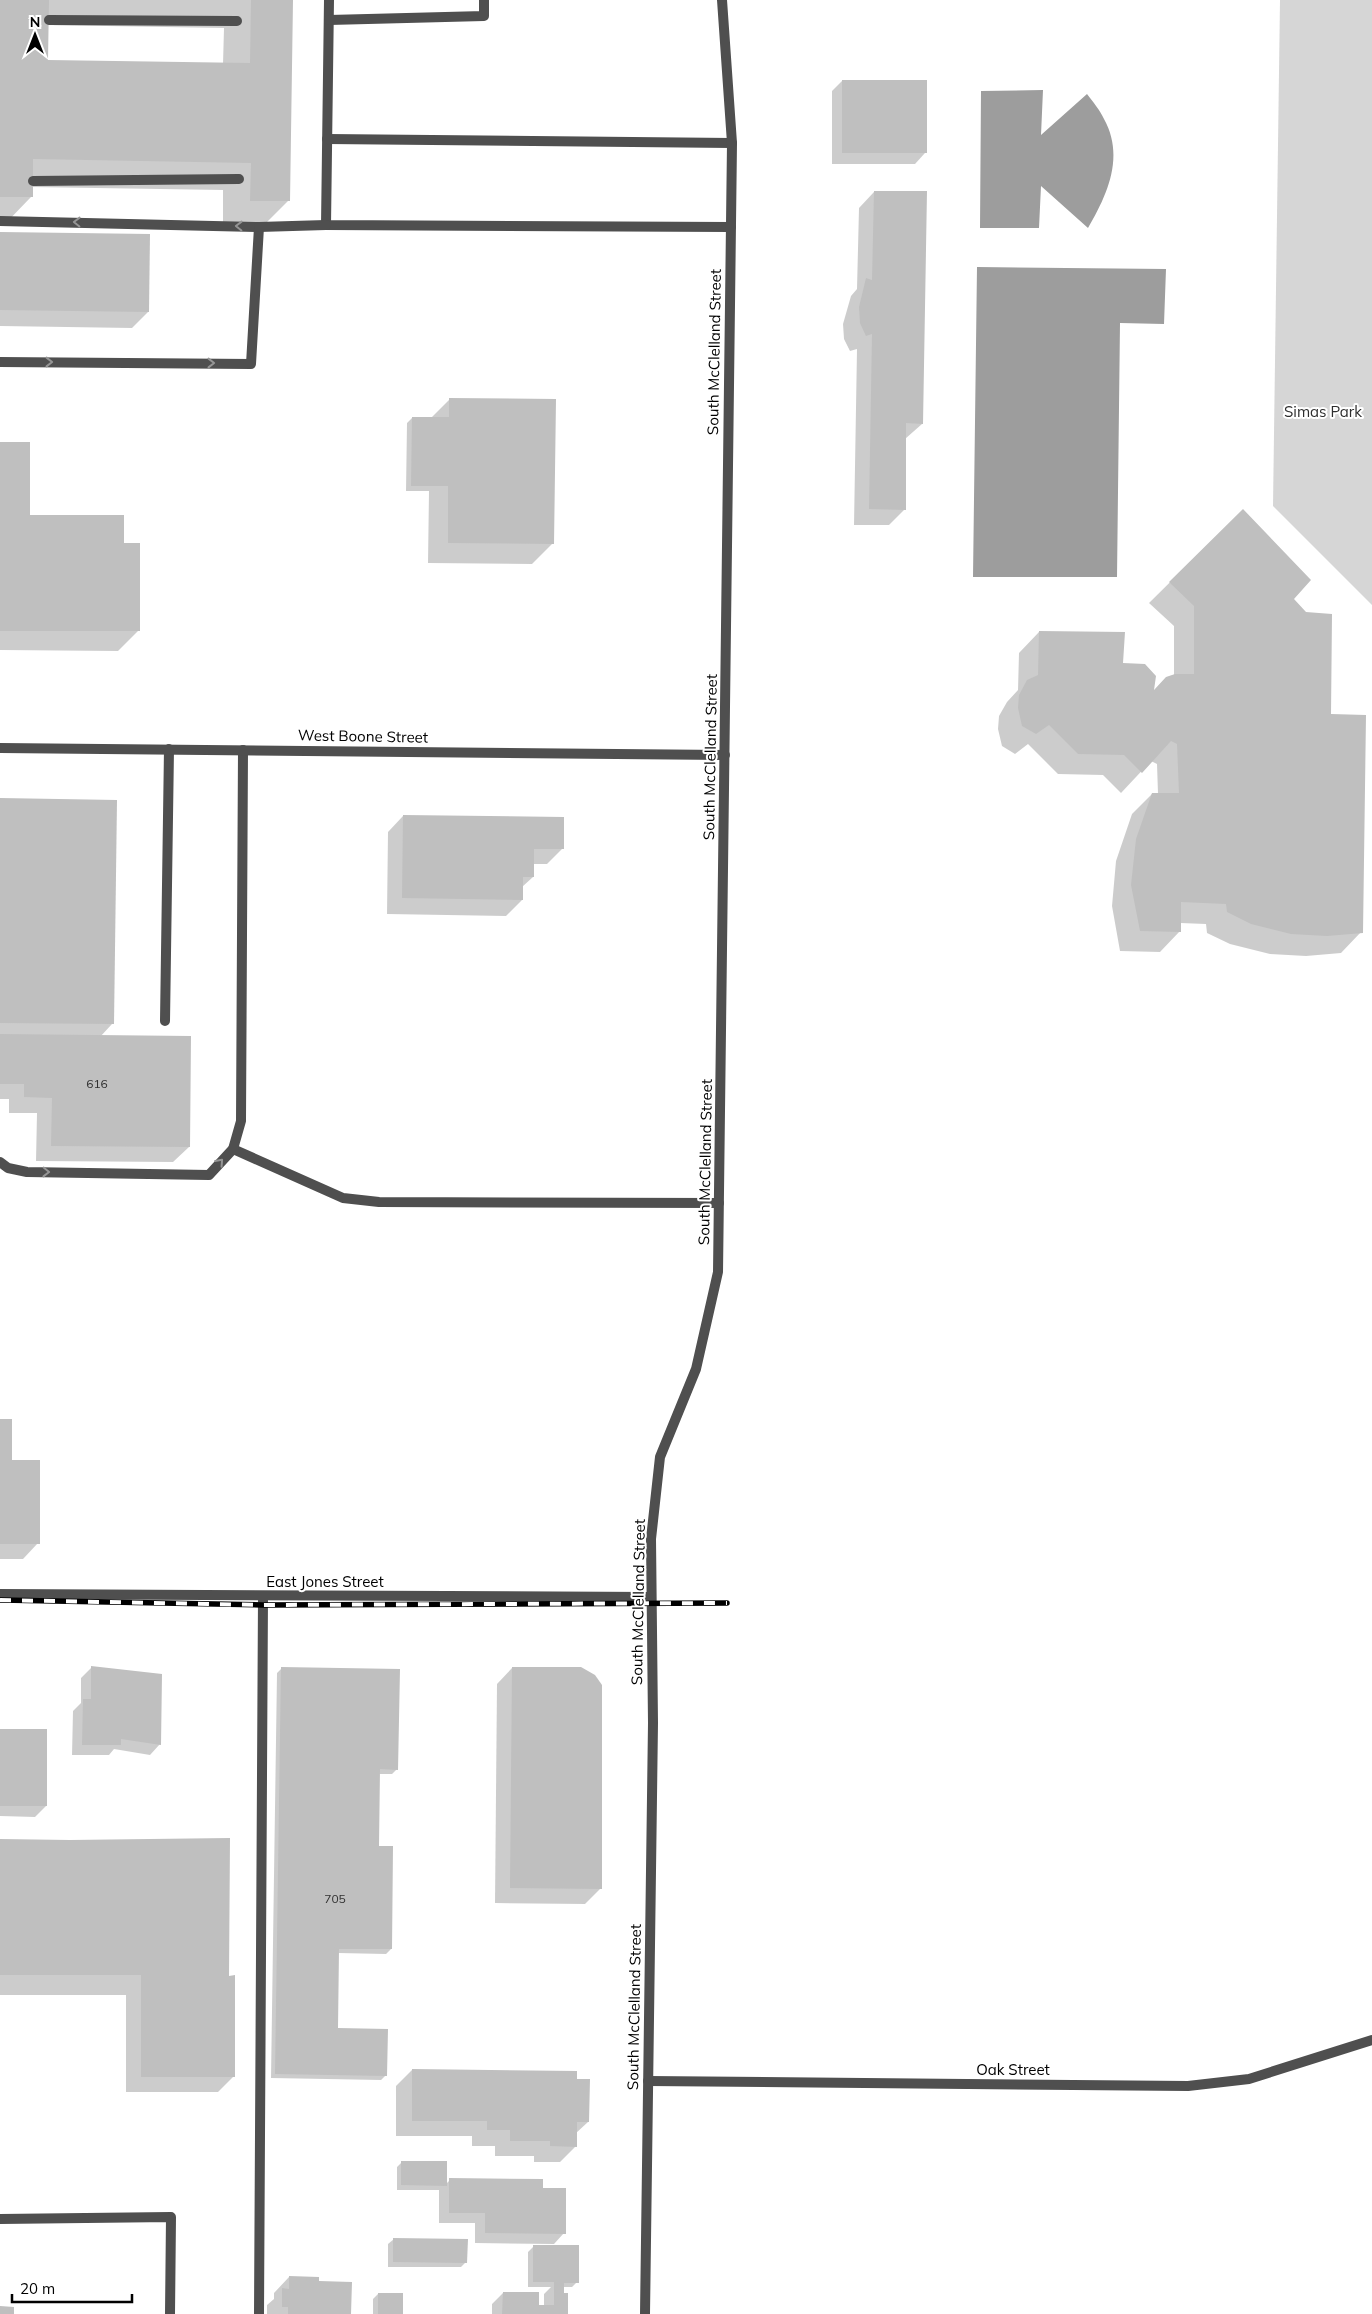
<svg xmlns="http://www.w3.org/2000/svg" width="1372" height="2314" viewBox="0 0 1372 2314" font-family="Mulish,sans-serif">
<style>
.green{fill:#d6d6d6}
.water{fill:#9d9d9d}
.shadow{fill:#0003;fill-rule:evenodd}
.building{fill:#bfbfbf}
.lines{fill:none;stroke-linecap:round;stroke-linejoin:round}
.lane{stroke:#4f4f4f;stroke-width:10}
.street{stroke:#4f4f4f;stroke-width:10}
.rail-casing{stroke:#000;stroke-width:5.5}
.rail{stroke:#fff;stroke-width:4;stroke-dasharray:11;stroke-linecap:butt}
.oneway{stroke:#959595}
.labels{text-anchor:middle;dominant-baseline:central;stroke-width:4;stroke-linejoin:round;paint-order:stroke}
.number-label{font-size:12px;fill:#303030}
.street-label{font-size:15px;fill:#000;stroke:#fff}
.park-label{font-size:15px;fill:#2d2d2d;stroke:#fff}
</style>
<rect width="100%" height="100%" fill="#fff"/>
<polygon class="green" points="1280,0 1372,0 1372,605 1273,506"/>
<g class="water">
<path d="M1043 90 1041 135 1087 94C1093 102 1100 110 1104 119 1125 157 1107 195 1088 228L1041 186 1039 228H980L981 91Z"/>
<polygon points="977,267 1166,269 1164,324 1120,323 1117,577 973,577"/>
</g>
<g class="shadow">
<path d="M0 0H291L288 201 260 229 223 228V190L32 187 31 197 4 225H0ZM47 25 224 28 223 64 47 61Z"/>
<polygon points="842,81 925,153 915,164 832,164 832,91"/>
<polygon points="874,192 922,424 905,439 905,509 889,525 854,525 857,349 850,351 844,339 843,324 851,296 857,289 859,208"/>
<polygon points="0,233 148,312 132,328 0,326"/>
<polygon points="450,399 553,543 532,564 428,563 429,491 406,491 407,423 412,418 431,418"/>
<polygon points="0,443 29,516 139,630 118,651 0,650"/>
<polygon points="1243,510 1292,599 1330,715 1361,932 1341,953 1306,956 1270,954 1230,944 1207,933 1206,924 1180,923 1180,931 1160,952 1120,951 1112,906 1116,861 1132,814 1152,794 1158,794 1157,764 1151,761 1121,793 1103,775 1058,774 1028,744 1015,754 1002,746 998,729 999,716 1007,702 1018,690 1019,653 1039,632 1122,664 1152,693 1174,675 1174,626 1149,603"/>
<polygon points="0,799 112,1024 100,1037 189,1147 173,1162 36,1161 37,1113 9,1113 9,1099 0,1099"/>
<polygon points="403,816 563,848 547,864 533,864 533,877 522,887 522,900 506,916 387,914 388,832"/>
<polygon points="0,1420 11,1461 38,1543 23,1559 0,1559"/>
<polygon points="92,1667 160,1744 150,1755 114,1749 109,1755 72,1755 73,1711 81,1703 81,1678"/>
<polygon points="282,1668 397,1769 392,1774 379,1774 378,1848 391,1949 386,1954 338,1953 336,2029 386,2075 381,2080 271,2078 277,1673"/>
<polygon points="512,1668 601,1888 585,1904 495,1903 497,1684"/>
<polygon points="0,1730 46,1806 35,1817 0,1816"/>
<polygon points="0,1840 228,1977 234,2076 218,2092 126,2092 126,1995 0,1995"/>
<polygon points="412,2070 576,2080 588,2122 575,2134 575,2147 560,2162 534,2162 534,2156 495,2156 495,2146 472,2146 472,2136 396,2136 396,2086"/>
<polygon points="402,2162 446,2184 450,2180 542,2190 564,2233 554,2244 475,2243 475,2223 439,2223 439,2190 397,2190 397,2167"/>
<polygon points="394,2239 466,2262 461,2267 388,2267 388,2244"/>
<polygon points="533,2247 577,2282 572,2287 563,2287 567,2314 492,2314 492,2304 503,2293 538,2307 544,2307 544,2294 551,2287 528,2287 528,2252"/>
<polygon points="289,2277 317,2283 350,2314 267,2314 267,2305 274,2299 274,2293"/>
<polygon points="378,2294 402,2314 373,2314 373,2299"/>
</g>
<g class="building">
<polygon points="0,0 49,0 48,60 250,63 251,0 293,0 290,201 250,201 251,163 33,159 33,197 0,197"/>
<rect x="842" y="80" width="85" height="73"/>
<polygon points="874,191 927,191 923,424 906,423 906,510 869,509 872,334 866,336 860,323 859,307 866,278 872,280"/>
<polygon points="0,232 150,234 149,312 0,310"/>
<polygon points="449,398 556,399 554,544 448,543 448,486 411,486 412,417 449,417"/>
<polygon points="0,442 30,442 30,515 124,515 124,543 140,543 140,631 0,631"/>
<polygon points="1243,509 1311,580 1294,599 1306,612 1332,614 1331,714 1366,715 1363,933 1327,936 1291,934 1251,924 1227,912 1226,904 1181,902 1181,932 1140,931 1131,885 1136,839 1152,793 1179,793 1177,744 1171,741 1142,773 1124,755 1078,754 1049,725 1036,734 1022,726 1018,708 1019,695 1027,680 1038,675 1039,631 1125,632 1123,663 1145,664 1156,676 1154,690 1166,677 1175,674 1194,674 1194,606 1169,582"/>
<polygon points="0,798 117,800 114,1024 0,1023"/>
<polygon points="403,815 564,817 564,849 534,849 534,877 523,877 523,900 402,898"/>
<polygon points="0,1034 191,1036 190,1147 51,1146 52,1098 24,1097 24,1084 0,1084"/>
<polygon points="0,1419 12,1419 12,1460 40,1460 40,1544 0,1544"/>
<polygon points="91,1666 162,1674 161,1745 121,1739 121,1745 82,1745 83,1699 91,1699"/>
<polygon points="281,1667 400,1669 398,1770 380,1769 379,1846 393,1846 392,1949 339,1949 338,2028 388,2029 387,2076 275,2074"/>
<polygon points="512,1667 581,1667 595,1675 602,1685 602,1889 510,1888"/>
<rect x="0" y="1729" width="47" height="77"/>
<polygon points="230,1838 229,1976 235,1975 235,2077 141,2077 141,1975 0,1975 0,1839 70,1840"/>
<polygon points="412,2069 577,2071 577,2079 590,2079 589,2122 577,2122 577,2147 550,2146 550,2141 510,2141 510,2130 487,2130 487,2121 412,2121"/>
<polygon points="401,2161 447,2161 447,2186 401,2185"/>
<polygon points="449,2178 543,2179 543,2188 566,2188 566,2234 485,2233 485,2213 449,2213"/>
<polygon points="393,2238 468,2239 467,2263 393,2262"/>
<polygon points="533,2245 579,2245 579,2283 564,2283 564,2293 568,2293 568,2314 502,2314 503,2292 539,2292 539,2305 554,2305 554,2282 533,2282"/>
<polygon points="289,2276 319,2277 319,2281 352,2282 351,2314 288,2314 288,2307 282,2307 282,2288 289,2289"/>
<rect x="378" y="2293" width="25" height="21"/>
<polygon points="0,2306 14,2307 14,2314 0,2314"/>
</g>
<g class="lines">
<g class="lane">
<polyline points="329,0 326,225 731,227"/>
<polyline points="49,20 237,21"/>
<polyline points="329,20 484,16 484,0"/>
<polyline points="327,139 732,143"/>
<polyline points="33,181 239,179"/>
<polyline points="0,221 259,227 251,364 0,362"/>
<polyline points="259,227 326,225"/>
<polyline points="165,1021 169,749"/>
<polyline points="233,1149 343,1198 379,1202 719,1203"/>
<polyline points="0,1162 8,1168 27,1172 209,1175 233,1149 241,1121 243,750"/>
<polyline points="0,2219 171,2217 170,2314"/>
<polyline points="259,2314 263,1596"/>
</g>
<g class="street">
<polyline points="0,748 725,755"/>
<polyline points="0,1594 650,1597"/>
<polyline points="648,2081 1188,2086 1249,2079 1372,2040"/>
<polyline points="645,2314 653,1723 651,1539 660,1457 696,1369 718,1272 732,143 722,0"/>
</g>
<defs>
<polyline id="rail" points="0,1600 263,1605 727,1603"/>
</defs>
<use href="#rail" class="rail-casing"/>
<use href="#rail" class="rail"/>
</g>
<defs><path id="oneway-chevron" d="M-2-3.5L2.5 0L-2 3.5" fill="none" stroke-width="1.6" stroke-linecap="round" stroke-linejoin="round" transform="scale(1.25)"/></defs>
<g class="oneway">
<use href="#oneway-chevron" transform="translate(77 222) rotate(-179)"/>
<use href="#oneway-chevron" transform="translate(239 226) rotate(-179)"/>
<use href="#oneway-chevron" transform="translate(49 362)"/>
<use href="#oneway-chevron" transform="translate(211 363)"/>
<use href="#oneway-chevron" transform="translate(220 1162) rotate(-48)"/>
<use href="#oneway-chevron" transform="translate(46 1172) rotate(1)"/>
</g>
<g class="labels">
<g class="number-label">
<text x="97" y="1083">616</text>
<text x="335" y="1898">705</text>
</g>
<g class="street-label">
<text transform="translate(714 352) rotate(-89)">South McClelland Street</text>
<text transform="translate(363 736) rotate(1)">West Boone Street</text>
<text transform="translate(710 757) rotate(-89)">South McClelland Street</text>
<text transform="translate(705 1162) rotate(-89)">South McClelland Street</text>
<text x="325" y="1581">East Jones Street</text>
<text transform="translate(638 1602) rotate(-89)">South McClelland Street</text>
<text transform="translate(634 2007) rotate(-89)">South McClelland Street</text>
<text x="1013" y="2069">Oak Street</text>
</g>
<g class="park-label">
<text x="1323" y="411">Simas Park</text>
</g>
</g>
<g transform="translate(35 35)" stroke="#ffffff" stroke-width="4" paint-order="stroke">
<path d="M0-4L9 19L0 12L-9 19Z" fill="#000000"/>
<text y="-8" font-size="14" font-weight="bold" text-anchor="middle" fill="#000000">N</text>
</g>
<path d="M12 2294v8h120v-8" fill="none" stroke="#000000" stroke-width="2.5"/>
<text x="20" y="2294" font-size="15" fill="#000000" stroke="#ffffff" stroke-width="4" paint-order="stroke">20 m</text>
</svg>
